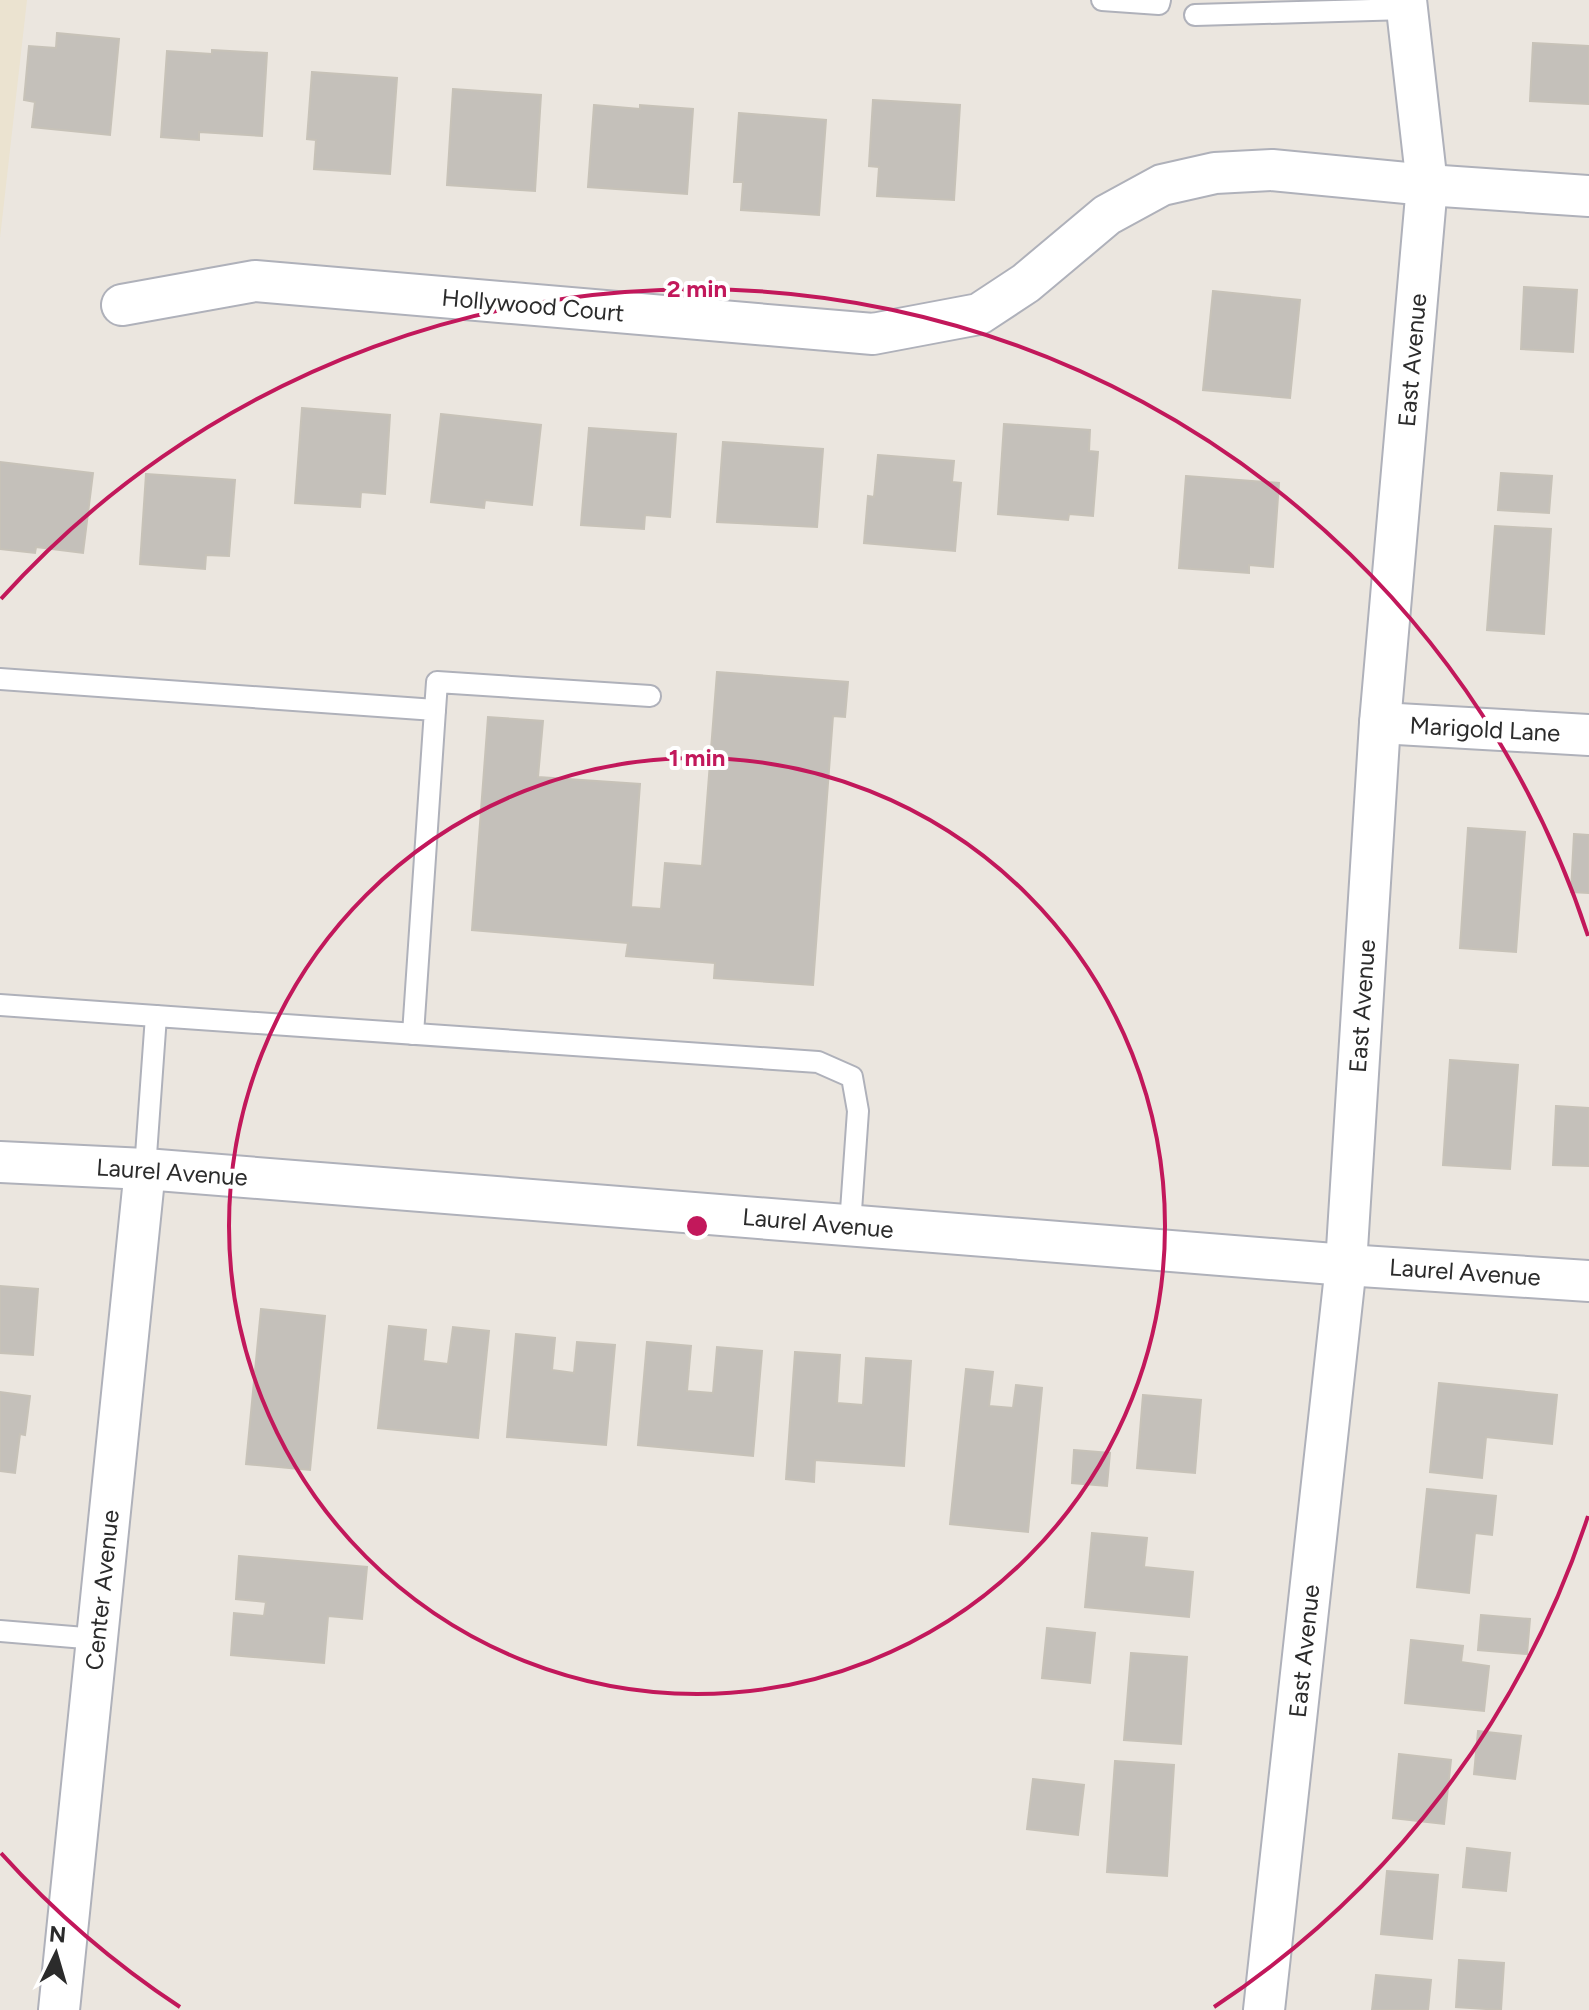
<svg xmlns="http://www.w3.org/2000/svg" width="1589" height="2010" viewBox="0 0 1589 2010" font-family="Figtree,sans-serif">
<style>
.education{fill:#ebe3d0}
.building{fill:#c4c0ba;stroke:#c7c2b8;stroke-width:2}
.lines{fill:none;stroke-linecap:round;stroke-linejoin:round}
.service-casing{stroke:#afb1ba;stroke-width:24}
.minor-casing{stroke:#afb1ba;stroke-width:44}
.service{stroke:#fff;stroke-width:20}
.minor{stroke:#fff;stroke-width:40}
.ring{fill:none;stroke:#c2185b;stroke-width:4}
.labels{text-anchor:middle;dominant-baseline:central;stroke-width:8;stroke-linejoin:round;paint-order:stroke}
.street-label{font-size:24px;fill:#2b2b2b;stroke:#fff}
.centre{fill:#c2185b;stroke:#fff;stroke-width:4}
.ring-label{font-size:24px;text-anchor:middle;font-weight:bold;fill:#c2185b;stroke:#fff;stroke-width:8;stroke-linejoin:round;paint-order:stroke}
</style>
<rect width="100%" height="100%" fill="#ebe6df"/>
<polygon class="education" points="0,0 27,0 0,238"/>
<g class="building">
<polygon points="57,33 119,39 110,135 32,127 35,102 24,100 29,46 56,48"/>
<polygon points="1533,43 1589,46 1589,104 1530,101"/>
<polygon points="212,50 267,53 262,136 199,132 199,140 161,137 167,51 212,54"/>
<polygon points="312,72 397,78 390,174 314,169 316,140 307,139"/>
<polygon points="453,89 541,95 535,191 447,185"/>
<polygon points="873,100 960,105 954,200 877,196 879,167 869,166"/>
<polygon points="594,105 640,109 640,105 693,109 687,194 588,187"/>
<polygon points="739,113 826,120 819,215 741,210 743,182 734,182"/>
<polygon points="1524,287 1577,290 1573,352 1521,349"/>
<polygon points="1213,291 1300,300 1290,398 1203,390"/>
<polygon points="302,408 390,415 385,494 361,492 360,507 295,503"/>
<polygon points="441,414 541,425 532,505 485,500 484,508 431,502"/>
<polygon points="1004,424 1090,430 1089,451 1098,452 1093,516 1069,514 1068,520 998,514"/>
<polygon points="589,428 676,434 670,517 645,515 644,529 581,525"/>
<polygon points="723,442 823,449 817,527 717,522"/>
<polygon points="878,455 954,461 952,482 961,483 955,551 864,543 868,496 874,497"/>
<polygon points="0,462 93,473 83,553 36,547 35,553 0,549"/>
<polygon points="1501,473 1552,476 1549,513 1498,510"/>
<polygon points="146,474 235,480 229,556 206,555 205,569 140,564"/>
<polygon points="1186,476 1279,483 1273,567 1249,565 1249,573 1179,568"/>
<polygon points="1495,526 1551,529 1544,634 1487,630"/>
<polygon points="717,672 848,682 845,717 833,716 813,985 714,978 715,963 626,956 628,943 472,930 488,717 543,721 538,777 640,784 631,907 661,909 665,863 702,866"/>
<polygon points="1468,828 1525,832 1516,952 1460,948"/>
<polygon points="1574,834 1589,835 1589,893 1571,892"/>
<polygon points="1450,1060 1518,1065 1510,1169 1443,1165"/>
<polygon points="1556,1106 1589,1108 1589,1166 1553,1165"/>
<polygon points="0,1286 38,1289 33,1355 0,1353"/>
<polygon points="261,1309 325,1316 310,1470 246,1464"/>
<polygon points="389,1326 426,1330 423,1361 448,1364 453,1327 489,1331 478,1438 378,1428"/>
<polygon points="516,1334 555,1338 552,1370 574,1373 577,1342 615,1345 606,1445 507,1437"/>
<polygon points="647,1342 691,1346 687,1391 713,1393 717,1347 762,1351 753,1456 638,1445"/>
<polygon points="795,1352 840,1355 837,1403 863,1405 866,1358 911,1361 904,1466 815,1460 814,1482 786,1479"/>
<polygon points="966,1369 993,1372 989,1406 1013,1408 1016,1385 1042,1388 1028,1532 950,1524"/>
<polygon points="1439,1383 1557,1395 1552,1444 1486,1437 1482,1478 1430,1472"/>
<polygon points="0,1392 30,1396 25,1435 20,1434 15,1473 0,1471"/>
<polygon points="1143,1395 1201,1400 1195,1473 1137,1468"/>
<polygon points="1074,1450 1110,1453 1107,1486 1072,1483"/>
<polygon points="1427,1489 1496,1496 1492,1535 1475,1533 1469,1593 1417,1587"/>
<polygon points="1092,1533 1147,1538 1144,1567 1193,1572 1189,1617 1085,1607"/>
<polygon points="239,1556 367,1567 362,1619 328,1616 324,1663 231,1655 234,1613 264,1616 266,1602 236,1599"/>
<polygon points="1481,1615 1530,1619 1527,1654 1478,1650"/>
<polygon points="1047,1628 1095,1633 1090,1683 1042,1678"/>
<polygon points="1411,1640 1463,1646 1461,1662 1489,1666 1484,1711 1405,1703"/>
<polygon points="1131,1653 1187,1657 1181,1744 1124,1740"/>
<polygon points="1478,1731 1521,1736 1515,1779 1474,1774"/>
<polygon points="1399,1754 1451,1760 1444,1824 1393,1818"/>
<polygon points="1115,1761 1174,1765 1167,1876 1107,1872"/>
<polygon points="1033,1779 1084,1785 1078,1835 1027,1829"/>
<polygon points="1467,1848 1510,1853 1506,1891 1463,1887"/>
<polygon points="1387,1871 1438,1875 1432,1939 1381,1934"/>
<polygon points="1459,1960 1504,1963 1501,2010 1456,2007"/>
<polygon points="1376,1975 1431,1980 1428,2010 1372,2010"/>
</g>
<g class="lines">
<defs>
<g id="service">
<polyline points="1102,0 1159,4 1160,0"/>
<polyline points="1195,15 1407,9"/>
<polyline points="0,679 435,710 413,1034"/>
<polyline points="435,710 437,682 650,696"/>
<polyline points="0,1005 156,1016"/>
<polyline points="145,1169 156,1016 818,1062 852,1077 858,1111 850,1225"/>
<polyline points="0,1631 97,1639"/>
</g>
<g id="minor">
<polyline points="122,305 255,281 873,334 979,314 1026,283 1107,215 1162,185 1215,173 1272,170 1427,185 1589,196"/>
<polyline points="1380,723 1589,735"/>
<polyline points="0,1162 145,1169 1346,1265 1589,1281"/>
<polyline points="59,2010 145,1169"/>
<polyline points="1264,2010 1346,1265 1380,723 1427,185 1406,0"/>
</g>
</defs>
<use href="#service" class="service-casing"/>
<use href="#minor" class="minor-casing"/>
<use href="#service" class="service"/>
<use href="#minor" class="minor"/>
</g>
<g class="ring">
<circle cx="697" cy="1226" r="468"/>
<path d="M1588 1516A937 937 0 0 1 1214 2007M180 2007A937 937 0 0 1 1 1853M1 599A937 937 0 0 1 1588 936"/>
</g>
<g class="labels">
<g class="street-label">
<text transform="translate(533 305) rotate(5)">Hollywood Court</text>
<text transform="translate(1412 360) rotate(-85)">East Avenue</text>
<text transform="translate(1485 729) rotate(3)">Marigold Lane</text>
<text transform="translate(1362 1006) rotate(-86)">East Avenue</text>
<text transform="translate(172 1172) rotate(4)">Laurel Avenue</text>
<text transform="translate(818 1223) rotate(5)">Laurel Avenue</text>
<text transform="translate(1465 1272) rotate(4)">Laurel Avenue</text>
<text transform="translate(102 1590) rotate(-84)">Center Avenue</text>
<text transform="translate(1304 1651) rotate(-84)">East Avenue</text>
</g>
</g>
<circle cx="697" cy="1226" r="12" class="centre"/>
<g class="ring-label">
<text x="697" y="297">2 min</text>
<text x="697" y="766">1 min</text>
</g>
<g transform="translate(56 1954) rotate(5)" stroke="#ffffff" stroke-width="6" paint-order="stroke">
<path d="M0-6L14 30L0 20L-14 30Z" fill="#2b2b2b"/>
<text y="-12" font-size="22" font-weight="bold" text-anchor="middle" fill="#2b2b2b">N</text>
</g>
</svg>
